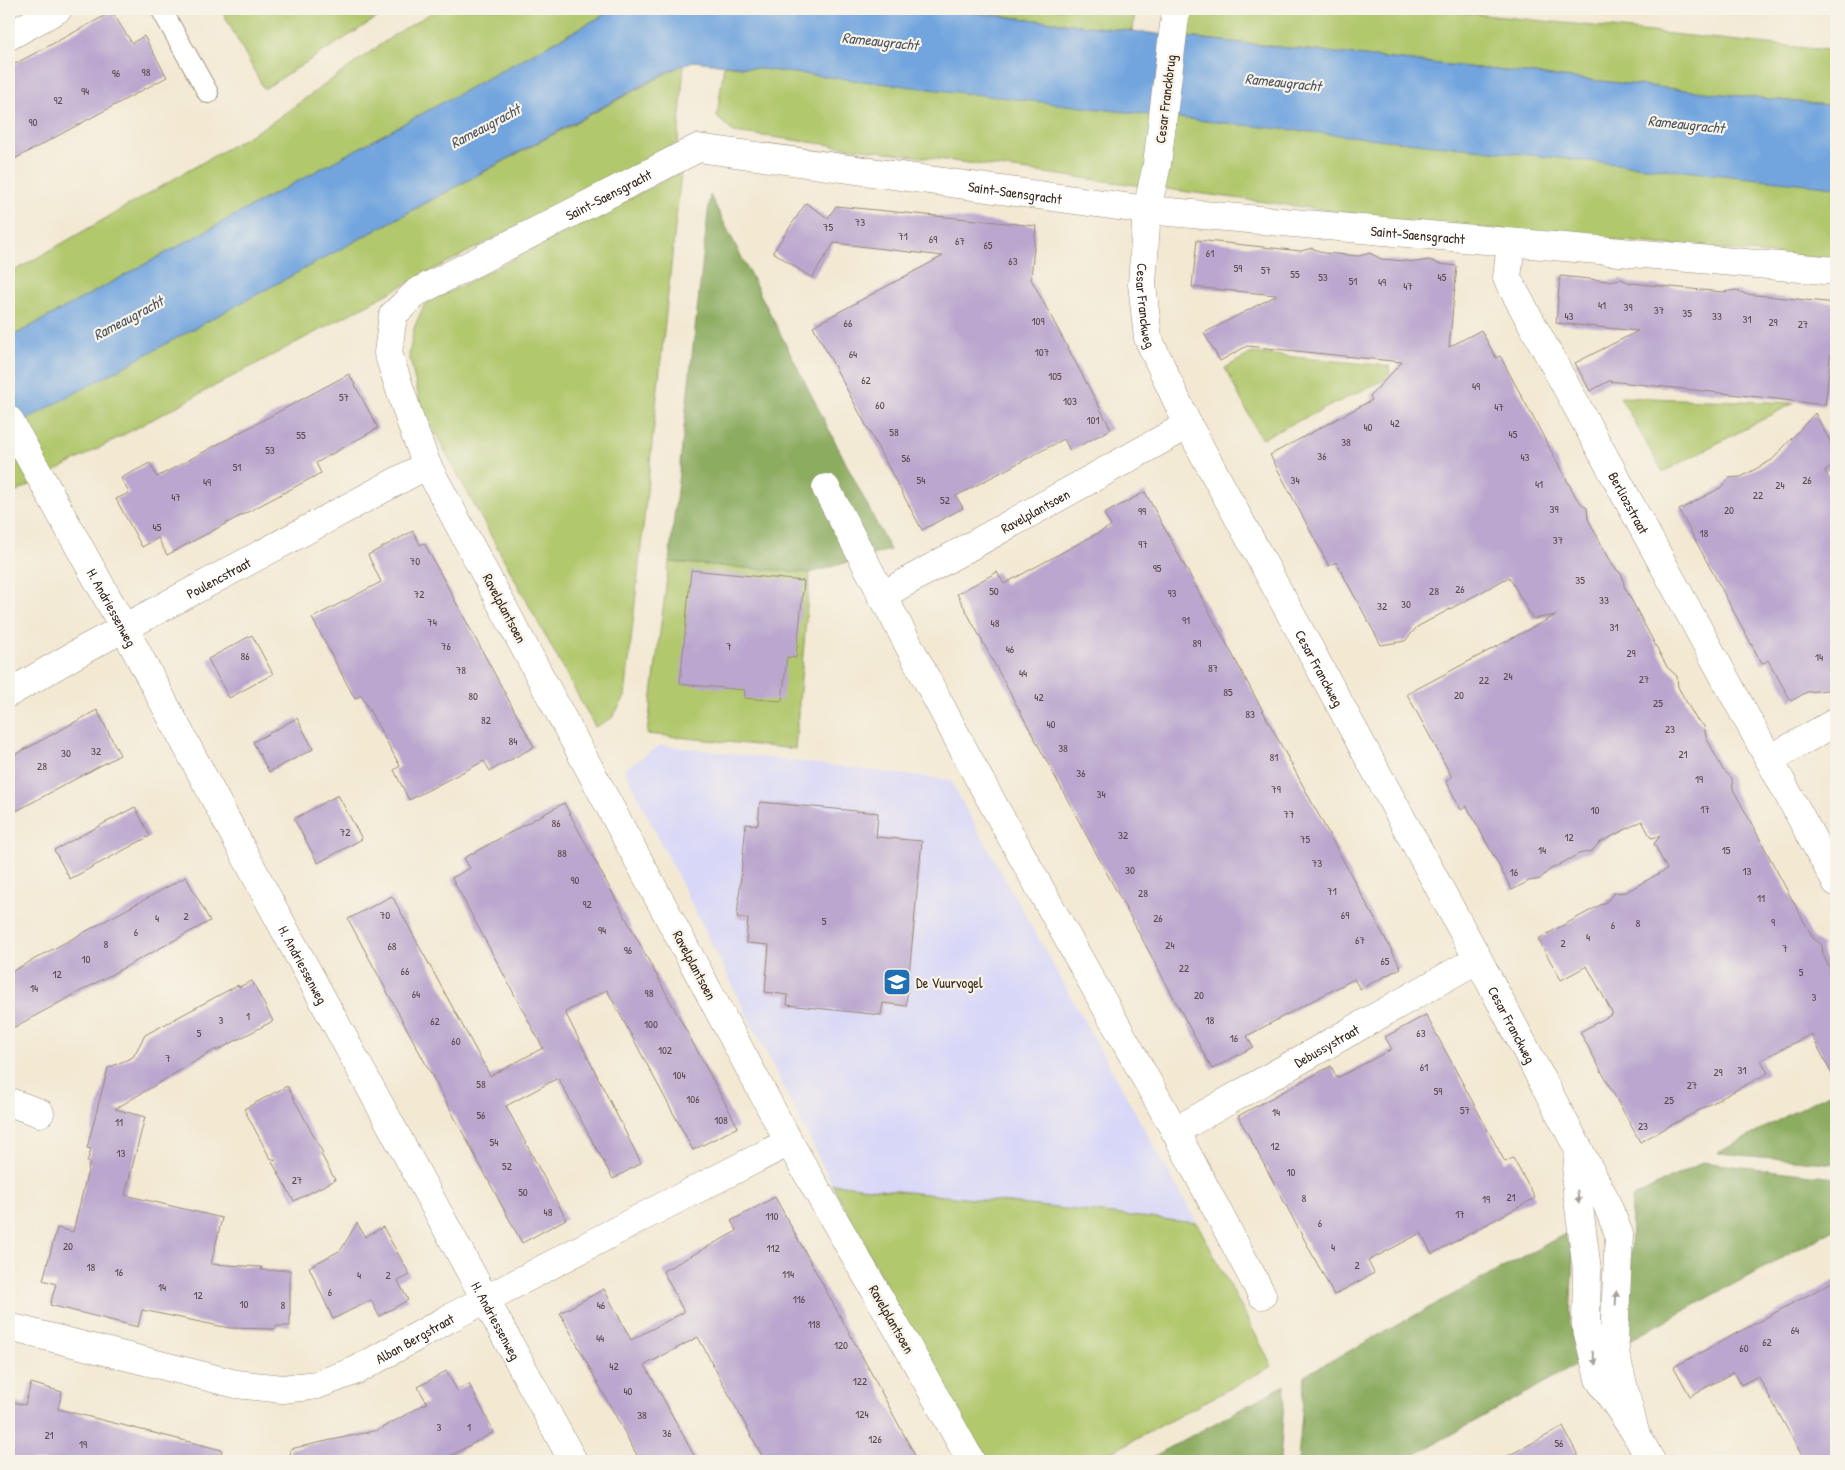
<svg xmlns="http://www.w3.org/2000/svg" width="1845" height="1470" viewBox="0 0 1845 1470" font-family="'Patrick Hand',sans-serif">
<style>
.built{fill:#d8d7f8}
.green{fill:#b1c86d;stroke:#767946}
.forest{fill:#8cac60;stroke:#646b3f}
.water{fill:#72a5de;stroke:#56687e}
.building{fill:#baa6ce}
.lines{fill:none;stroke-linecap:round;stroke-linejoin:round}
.service-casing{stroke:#978a78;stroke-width:22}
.minor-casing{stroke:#978a78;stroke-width:29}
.service{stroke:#fff;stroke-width:20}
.minor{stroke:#fff;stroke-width:28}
.oneway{fill:#a79f9a}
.labels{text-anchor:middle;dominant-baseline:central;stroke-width:4.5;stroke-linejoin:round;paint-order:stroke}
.number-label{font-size:11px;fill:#5b494a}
.street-label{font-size:14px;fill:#3b2a1e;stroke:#f7f3e8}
.poi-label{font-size:14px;fill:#3b2a1e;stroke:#f7f3e8;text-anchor:start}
.water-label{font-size:15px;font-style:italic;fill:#4e5561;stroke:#f7f3e8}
</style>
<rect width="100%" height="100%" fill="#f7f3e8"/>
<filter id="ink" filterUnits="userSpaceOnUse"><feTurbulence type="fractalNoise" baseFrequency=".02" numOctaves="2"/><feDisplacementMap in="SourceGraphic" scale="10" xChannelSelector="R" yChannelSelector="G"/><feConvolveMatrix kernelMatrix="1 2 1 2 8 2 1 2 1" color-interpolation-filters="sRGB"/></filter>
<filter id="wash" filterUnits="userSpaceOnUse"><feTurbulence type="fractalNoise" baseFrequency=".0096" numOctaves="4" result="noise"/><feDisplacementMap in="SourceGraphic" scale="20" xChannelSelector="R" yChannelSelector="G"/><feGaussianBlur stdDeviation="1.12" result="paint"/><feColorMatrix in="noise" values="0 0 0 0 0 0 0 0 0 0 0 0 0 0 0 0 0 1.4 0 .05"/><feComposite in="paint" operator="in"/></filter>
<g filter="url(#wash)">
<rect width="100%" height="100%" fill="#f3e9d3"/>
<polygon class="built" points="661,745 950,780 1197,1223 832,1184 624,769"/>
<g class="green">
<polygon points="221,9 391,9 264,89"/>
<polygon points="438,9 615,9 9,338 9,274 271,123 394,35"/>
<polygon points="940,9 1135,9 1133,31"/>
<polygon points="1178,9 1427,9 1836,51 1836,106 1175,36"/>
<polygon points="684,64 678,143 402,286 9,496 9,428"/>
<polygon points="724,65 1836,185 1836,260 1424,223 733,132 717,117"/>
<polygon points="681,172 625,697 612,718 595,727 421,407 409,355 414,328 424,305"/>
<polygon points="1252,353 1389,366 1390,377 1261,439 1225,368"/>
<polygon points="1620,397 1794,403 1663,472"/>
<polygon points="669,562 810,573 795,749 647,734"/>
<polygon points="832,1184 1197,1223 1272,1366 1095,1461 979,1461"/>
</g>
<g class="forest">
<polygon points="710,195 890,550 810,573 669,562"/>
<polygon points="1836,1089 1836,1164 1718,1153"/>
<polygon points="1702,1162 1836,1178 1836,1229 1630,1340 1632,1198"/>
<polygon points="1565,1234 1573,1253 1570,1323 1582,1362 1403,1461 1298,1461 1305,1375"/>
<polygon points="1285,1385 1280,1461 1145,1461"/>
</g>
<polygon class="water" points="615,9 940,9 1175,36 1836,106 1836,187 1167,117 693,61 667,72 9,429 9,338"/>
<g id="blocks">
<g class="building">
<polygon points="112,12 132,43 144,36 167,77 9,162 9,67"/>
<polygon points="806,203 828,218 836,206 1036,226 1031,279 1111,429 1070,451 1064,439 956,496 963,508 922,530 813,326 943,256 834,243 812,278 773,252"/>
<polygon points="1197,240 1301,251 1312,248 1324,253 1359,256 1370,253 1381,259 1416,262 1429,260 1439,264 1457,266 1449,347 1481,330 1496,358 1500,356 1577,499 1587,508 1588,519 1613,566 1622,575 1624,586 1667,667 1677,676 1678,687 1696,719 1704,726 1706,737 1723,770 1732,778 1733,789 1788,892 1813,938 1822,945 1823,955 1836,980 1836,1082 1811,1034 1761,1060 1768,1073 1640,1142 1580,1032 1613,1014 1587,966 1561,980 1538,939 1606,902 1614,893 1626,892 1667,869 1654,844 1660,836 1651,838 1642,821 1599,843 1592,851 1579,854 1549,870 1540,879 1529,881 1512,890 1467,806 1461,810 1446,781 1452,777 1407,694 1556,615 1533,619 1509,577 1417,627 1405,641 1381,645 1336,562 1329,566 1270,455 1372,400 1370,396 1402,362 1247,346 1220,361 1204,333 1277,295 1192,287"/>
<polygon points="1560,276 1609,281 1621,279 1630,283 1722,292 1737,290 1745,294 1836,303 1836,351 1831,350 1825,405 1768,398 1609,381 1590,391 1575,363 1638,331 1556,323"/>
<polygon points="349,374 378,428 316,463 321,473 167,555 158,538 142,547 116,499 129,493 121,478 150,463 157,477"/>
<polygon points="1815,413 1836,453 1836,465 1825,471 1836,492 1836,689 1807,692 1791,701 1768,660 1762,664 1679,510 1722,487 1729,478 1741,477 1772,460"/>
<polygon points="1145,492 1401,968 1360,989 1354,979 1310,1002 1247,1036 1253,1047 1212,1069 957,594 997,572 1004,584 1111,526 1104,514"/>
<polygon points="413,531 420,545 424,543 534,747 490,771 484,761 409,800 394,770 400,766 361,695 355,699 312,618 381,582 368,555"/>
<polygon points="691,570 804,581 796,658 787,657 782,701 744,698 745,690 680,684"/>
<polygon points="252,635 273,674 229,698 208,659"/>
<polygon points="97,710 120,755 9,815 9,758"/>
<polygon points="297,718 313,749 269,772 253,742"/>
<polygon points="338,795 362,839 318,863 294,819"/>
<polygon points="760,802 878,813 876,837 922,841 906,1006 883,1003 881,1015 787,1005 788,995 765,992 769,945 746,943 748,919 737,918 746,824 758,825"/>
<polygon points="564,803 738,1127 693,1150 607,990 565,1012 641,1163 613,1179 558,1078 506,1106 566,1219 522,1243 348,919 392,896 490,1076 543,1048 452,878 470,868 464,858"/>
<polygon points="135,807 150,836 70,879 54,850"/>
<polygon points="186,877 210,921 9,1030 9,973"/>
<polygon points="252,981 273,1021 216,1051 216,1049 115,1109 145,1117 125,1195 222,1218 211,1264 262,1267 261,1270 290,1270 290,1326 276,1326 276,1329 229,1328 142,1310 138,1327 50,1305 56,1284 43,1280 57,1228 73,1232 90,1162 87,1162 91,1149 87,1148 108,1068 133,1057 145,1035 238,985 239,987"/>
<polygon points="1426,1015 1505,1162 1513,1158 1535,1198 1432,1254 1421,1233 1368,1261 1374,1273 1334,1295 1238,1116 1331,1066 1337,1078 1392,1049 1385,1037"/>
<polygon points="287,1086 323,1153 321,1154 335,1180 294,1201 272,1162 276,1160 270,1158 244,1109"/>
<polygon points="775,1197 869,1369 918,1461 765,1461 698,1337 645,1365 697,1461 640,1461 560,1313 604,1289 631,1340 684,1312 663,1271 737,1231 731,1221"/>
<polygon points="357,1223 365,1237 383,1227 410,1275 398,1281 408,1300 379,1316 371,1300 333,1319 309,1267 341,1250"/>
<polygon points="1836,1280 1836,1461 1805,1461 1758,1376 1741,1385 1734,1372 1690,1396 1674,1367"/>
<polygon points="446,1371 457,1390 469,1384 494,1432 441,1461 291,1461 290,1449 378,1430 427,1403 418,1387"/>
<polygon points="31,1383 62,1392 58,1409 222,1450 220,1461 26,1461 9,1457 9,1401 25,1405"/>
<polygon points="1563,1427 1581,1461 1498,1461"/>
</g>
</g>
</g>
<g filter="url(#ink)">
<use href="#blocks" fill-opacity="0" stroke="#978a78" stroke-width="1"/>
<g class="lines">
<defs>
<polyline id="service" points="161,9 208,93"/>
<g id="minor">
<path id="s1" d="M1176 9 1157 164 1147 210 1142 284 1148 338 1188 425 1472 948 1604 1197 1619 1234 1614 1340 1616 1357 1635 1432"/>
<polyline points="9,36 58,9"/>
<path id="s2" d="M1511 243 1507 278 1836 882"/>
<path id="s3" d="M9 420 124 628 280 921 573 1461"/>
<polyline points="826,488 978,777 1175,1131 1262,1295"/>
<path id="s4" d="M881 596 1188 425"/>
<path id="s5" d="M9 693 85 649 427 465"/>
<polyline points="1770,759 1836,722"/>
<polyline points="9,1102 40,1113"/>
<path id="s6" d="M1175 1131 1478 959"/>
<polyline points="1579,1149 1576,1183 1587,1270 1586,1325 1599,1379 1635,1432 1651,1461"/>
<path id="s7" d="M9 1327 236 1384 283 1389 317 1385 357 1370 448 1319 650 1213 789 1142"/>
<path id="s8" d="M971 1461 901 1335 789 1142 427 465 411 423 388 353 393 315 417 292 698 148 1147 210 1836 271"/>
</g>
</defs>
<use href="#service" class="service-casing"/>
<use href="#minor" class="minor-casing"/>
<use href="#service" class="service"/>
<use href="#minor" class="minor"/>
</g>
<defs><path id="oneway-solid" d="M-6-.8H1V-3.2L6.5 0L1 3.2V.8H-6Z" transform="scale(1.25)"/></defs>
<g class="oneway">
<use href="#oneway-solid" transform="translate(1578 1197) rotate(83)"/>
<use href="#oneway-solid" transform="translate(1616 1298) rotate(-87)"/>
<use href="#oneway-solid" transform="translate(1594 1358) rotate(76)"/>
</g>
</g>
<defs>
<symbol id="school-square" viewBox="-11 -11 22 22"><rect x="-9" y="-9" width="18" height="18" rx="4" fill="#1f6fb2" stroke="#f7f3e8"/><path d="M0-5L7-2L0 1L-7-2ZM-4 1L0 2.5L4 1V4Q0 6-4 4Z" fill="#fff"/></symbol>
</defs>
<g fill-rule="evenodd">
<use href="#school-square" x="881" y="966" width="32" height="32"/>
</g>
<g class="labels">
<g class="number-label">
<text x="146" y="72">98</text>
<text x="116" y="73">96</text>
<text x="85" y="91">94</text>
<text x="58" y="100">92</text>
<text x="33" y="122">90</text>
<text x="860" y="222">73</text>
<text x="828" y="227">75</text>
<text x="903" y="236">71</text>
<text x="933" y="239">69</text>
<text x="960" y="241">67</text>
<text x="988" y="245">65</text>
<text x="1210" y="253">61</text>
<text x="1013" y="261">63</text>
<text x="1238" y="268">59</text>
<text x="1266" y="270">57</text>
<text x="1295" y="274">55</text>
<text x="1323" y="277">53</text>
<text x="1442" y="277">45</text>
<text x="1353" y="281">51</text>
<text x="1382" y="282">49</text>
<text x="1408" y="286">47</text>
<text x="1602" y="305">41</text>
<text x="1628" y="307">39</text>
<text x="1659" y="310">37</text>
<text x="1687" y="313">35</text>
<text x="1569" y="316">43</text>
<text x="1717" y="316">33</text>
<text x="1747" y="319">31</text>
<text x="1038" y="321">109</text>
<text x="1773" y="322">29</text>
<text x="848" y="323">66</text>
<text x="1803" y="324">27</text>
<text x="1042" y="352">107</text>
<text x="853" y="354">64</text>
<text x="1055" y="376">105</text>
<text x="866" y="380">62</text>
<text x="1476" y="386">49</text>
<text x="344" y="397">57</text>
<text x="1070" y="401">103</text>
<text x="880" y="405">60</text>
<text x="1499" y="407">47</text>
<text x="1093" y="420">101</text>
<text x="1395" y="423">42</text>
<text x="1368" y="427">40</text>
<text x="894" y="432">58</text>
<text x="1513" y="434">45</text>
<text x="301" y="435">55</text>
<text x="1346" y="442">38</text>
<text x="270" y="450">53</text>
<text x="1322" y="456">36</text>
<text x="1525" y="457">43</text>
<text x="906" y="458">56</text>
<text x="237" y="467">51</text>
<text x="921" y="480">54</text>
<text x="1295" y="480">34</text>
<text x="1807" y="480">26</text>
<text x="207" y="482">49</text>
<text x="1539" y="484">41</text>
<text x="1780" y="485">24</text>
<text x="1758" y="495">22</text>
<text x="176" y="497">47</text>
<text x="945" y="500">52</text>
<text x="1554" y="509">39</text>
<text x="1729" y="510">20</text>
<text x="1142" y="511">99</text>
<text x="157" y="527">45</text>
<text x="1704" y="533">18</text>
<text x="1558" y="540">37</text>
<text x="1143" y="544">97</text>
<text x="415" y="561">70</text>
<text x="1157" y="568">95</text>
<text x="1580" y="580">35</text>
<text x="1460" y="589">26</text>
<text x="994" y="591">50</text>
<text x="1434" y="591">28</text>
<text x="1172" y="593">93</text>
<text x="419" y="594">72</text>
<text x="1604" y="600">33</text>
<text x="1406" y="604">30</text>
<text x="1382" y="606">32</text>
<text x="1186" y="620">91</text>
<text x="432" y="622">74</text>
<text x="995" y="623">48</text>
<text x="1614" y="627">31</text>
<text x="1197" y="643">89</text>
<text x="446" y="646">76</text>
<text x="729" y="646">7</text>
<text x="1010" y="649">46</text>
<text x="1631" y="653">29</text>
<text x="245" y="656">86</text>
<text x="1819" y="657">14</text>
<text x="1213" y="668">87</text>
<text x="461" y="670">78</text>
<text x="1023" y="673">44</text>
<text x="1508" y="676">24</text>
<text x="1644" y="679">27</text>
<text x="1484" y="680">22</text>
<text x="1228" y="692">85</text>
<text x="1459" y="695">20</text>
<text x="473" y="696">80</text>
<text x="1039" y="697">42</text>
<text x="1658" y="703">25</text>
<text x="1250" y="714">83</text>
<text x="486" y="720">82</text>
<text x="1051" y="724">40</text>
<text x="1670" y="729">23</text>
<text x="513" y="741">84</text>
<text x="1063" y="748">38</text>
<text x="96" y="751">32</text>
<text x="66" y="753">30</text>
<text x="1683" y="754">21</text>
<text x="1274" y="757">81</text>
<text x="42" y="766">28</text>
<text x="1081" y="773">36</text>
<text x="1699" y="779">19</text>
<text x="1276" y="789">79</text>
<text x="1101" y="794">34</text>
<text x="1705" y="809">17</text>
<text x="1595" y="810">10</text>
<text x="1289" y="814">77</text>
<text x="556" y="823">86</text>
<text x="345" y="832">72</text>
<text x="1123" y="835">32</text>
<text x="1569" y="837">12</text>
<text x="1305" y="839">75</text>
<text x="1542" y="850">14</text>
<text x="1726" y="850">15</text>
<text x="562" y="853">88</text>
<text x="1317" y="863">73</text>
<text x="1130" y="870">30</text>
<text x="1747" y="871">13</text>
<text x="1514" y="872">16</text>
<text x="575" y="880">90</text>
<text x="1332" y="891">71</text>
<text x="1143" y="893">28</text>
<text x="1761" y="898">11</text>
<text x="587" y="904">92</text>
<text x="385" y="915">70</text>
<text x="1345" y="915">69</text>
<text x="186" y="916">2</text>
<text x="157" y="918">4</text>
<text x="1158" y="918">26</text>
<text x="824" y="921">5</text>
<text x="1773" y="922">9</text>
<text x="1638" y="923">8</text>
<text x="1613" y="925">6</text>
<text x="602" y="930">94</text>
<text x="136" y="932">6</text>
<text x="1588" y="937">4</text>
<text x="1360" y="940">67</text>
<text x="1563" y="943">2</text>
<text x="106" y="944">8</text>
<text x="1170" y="945">24</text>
<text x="392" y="946">68</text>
<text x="1785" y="948">7</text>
<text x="628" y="950">96</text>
<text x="86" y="959">10</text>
<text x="1385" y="961">65</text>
<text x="1184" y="968">22</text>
<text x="405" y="971">66</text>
<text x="1801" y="972">5</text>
<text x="57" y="974">12</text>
<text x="34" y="988">14</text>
<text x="649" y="993">98</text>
<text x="416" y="994">64</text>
<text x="1199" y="995">20</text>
<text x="1814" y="997">3</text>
<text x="248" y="1016">1</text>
<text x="221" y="1020">3</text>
<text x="1210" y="1020">18</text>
<text x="435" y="1021">62</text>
<text x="651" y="1024">100</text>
<text x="199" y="1033">5</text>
<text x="1421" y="1033">63</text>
<text x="1234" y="1038">16</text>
<text x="456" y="1041">60</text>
<text x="665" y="1050">102</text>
<text x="168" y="1058">7</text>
<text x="1424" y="1067">61</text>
<text x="1742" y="1070">31</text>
<text x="1718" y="1072">29</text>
<text x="679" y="1075">104</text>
<text x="481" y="1084">58</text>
<text x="1692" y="1085">27</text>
<text x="1438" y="1091">59</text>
<text x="693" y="1099">106</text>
<text x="1669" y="1100">25</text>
<text x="1465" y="1110">57</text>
<text x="1276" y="1112">14</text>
<text x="481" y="1115">56</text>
<text x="721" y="1120">108</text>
<text x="119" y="1122">11</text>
<text x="1643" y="1126">23</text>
<text x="494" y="1142">54</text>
<text x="1275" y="1146">12</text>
<text x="121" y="1153">13</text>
<text x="507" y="1166">52</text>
<text x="1291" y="1172">10</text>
<text x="297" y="1180">27</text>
<text x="523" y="1192">50</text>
<text x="1511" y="1197">21</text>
<text x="1304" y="1198">8</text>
<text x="1486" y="1199">19</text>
<text x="548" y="1212">48</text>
<text x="1460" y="1214">17</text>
<text x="772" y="1216">110</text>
<text x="1320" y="1223">6</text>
<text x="68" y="1246">20</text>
<text x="1333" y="1247">4</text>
<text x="773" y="1248">112</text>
<text x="1357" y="1265">2</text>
<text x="91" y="1267">18</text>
<text x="119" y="1272">16</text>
<text x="788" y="1274">114</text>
<text x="359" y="1275">4</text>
<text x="388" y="1275">2</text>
<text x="162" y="1287">14</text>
<text x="330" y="1292">6</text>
<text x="198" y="1295">12</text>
<text x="799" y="1299">116</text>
<text x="244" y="1304">10</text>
<text x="283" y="1305">8</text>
<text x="601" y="1305">46</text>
<text x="814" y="1324">118</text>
<text x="1795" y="1330">64</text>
<text x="600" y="1338">44</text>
<text x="1767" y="1342">62</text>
<text x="841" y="1345">120</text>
<text x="1744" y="1348">60</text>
<text x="614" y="1366">42</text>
<text x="860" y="1381">122</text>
<text x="628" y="1391">40</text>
<text x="862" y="1414">124</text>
<text x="642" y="1415">38</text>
<text x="439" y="1427">3</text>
<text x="469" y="1427">1</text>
<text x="667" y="1433">36</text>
<text x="49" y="1435">21</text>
<text x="875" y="1439">126</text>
<text x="1559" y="1443">56</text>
<text x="83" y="1444">19</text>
</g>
<g class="street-label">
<text transform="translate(1165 99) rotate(-83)">Cesar Franckbrug</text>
<text stroke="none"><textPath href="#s8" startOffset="1961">Saint-Saensgracht</textPath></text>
<text stroke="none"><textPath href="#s8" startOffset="1540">Saint-Saensgracht</textPath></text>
<text stroke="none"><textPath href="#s8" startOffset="2366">Saint-Saensgracht</textPath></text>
<text stroke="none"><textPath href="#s1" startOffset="299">Cesar Franckweg</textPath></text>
<text stroke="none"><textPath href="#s2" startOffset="291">Berliozstraat</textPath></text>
<text stroke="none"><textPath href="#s4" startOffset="176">Ravelplantsoen</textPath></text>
<text stroke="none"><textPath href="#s5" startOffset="239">Poulencstraat</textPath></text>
<text stroke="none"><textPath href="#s3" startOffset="214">H. Andriessenweg</textPath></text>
<text transform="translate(505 608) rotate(62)">Ravelplantsoen</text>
<text stroke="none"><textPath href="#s1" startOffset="704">Cesar Franckweg</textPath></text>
<text stroke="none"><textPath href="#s3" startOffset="619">H. Andriessenweg</textPath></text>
<text transform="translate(695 965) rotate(62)">Ravelplantsoen</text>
<text stroke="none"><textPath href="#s1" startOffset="1109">Cesar Franckweg</textPath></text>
<text stroke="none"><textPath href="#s6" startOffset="174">Debussystraat</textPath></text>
<text transform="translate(892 1319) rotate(60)">Ravelplantsoen</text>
<text stroke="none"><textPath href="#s3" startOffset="1024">H. Andriessenweg</textPath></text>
<text stroke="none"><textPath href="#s7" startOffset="424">Alban Bergstraat</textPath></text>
</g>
<g class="poi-label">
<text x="916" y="982">De Vuurvogel</text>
</g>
<g class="water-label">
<text transform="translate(880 41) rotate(6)">Rameaugracht</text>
<text transform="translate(1283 82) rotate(6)">Rameaugracht</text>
<text transform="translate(1686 124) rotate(6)">Rameaugracht</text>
<text transform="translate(485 126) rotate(-28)">Rameaugracht</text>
<text transform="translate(128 318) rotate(-28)">Rameaugracht</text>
</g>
</g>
<rect width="1845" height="1470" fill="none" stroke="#f7f3e8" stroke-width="30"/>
</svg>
